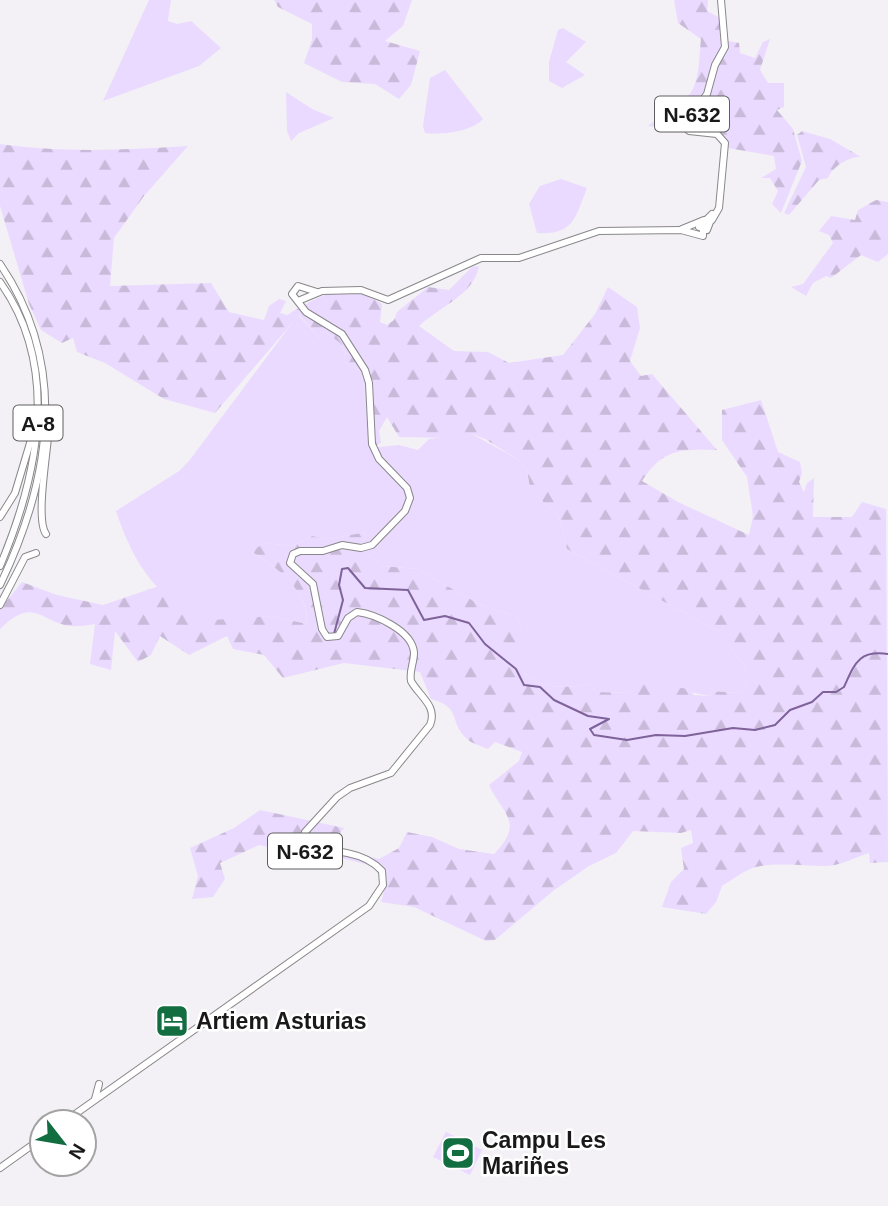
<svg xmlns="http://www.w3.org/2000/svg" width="888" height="1206" viewBox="0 0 888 1206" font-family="Arial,sans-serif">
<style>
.grass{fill:#ebdaff}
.forest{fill:url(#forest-firs)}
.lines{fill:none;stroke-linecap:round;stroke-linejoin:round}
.stream{stroke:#7e629a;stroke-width:2}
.highway-casing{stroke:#888789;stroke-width:8}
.highway{stroke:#fff;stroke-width:6}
.labels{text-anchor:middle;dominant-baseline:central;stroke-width:5;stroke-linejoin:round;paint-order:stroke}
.shield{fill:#fff;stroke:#5f5e5f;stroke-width:2}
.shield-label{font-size:21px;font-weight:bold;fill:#1a191a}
.poi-label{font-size:23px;font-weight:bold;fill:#1a191a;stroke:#fff;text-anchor:start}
</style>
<defs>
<pattern id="forest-firs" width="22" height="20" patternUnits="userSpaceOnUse" patternTransform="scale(1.75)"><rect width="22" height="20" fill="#ebdaff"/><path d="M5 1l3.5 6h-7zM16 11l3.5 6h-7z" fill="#c9bada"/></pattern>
</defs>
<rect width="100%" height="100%" fill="#f3f1f5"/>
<g class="grass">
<polygon points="149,0 171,0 168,21 177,24 191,21 221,48 199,66 103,101"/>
<polygon points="563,28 586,42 566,62 585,75 562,88 549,81 549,62 558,30"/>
<path d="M445 70 483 119C471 132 442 135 425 133L423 126 430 78Z"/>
<polygon points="286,92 312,109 334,118 299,133 291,141 287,131"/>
<path d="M561 179 587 188C575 218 574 235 537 233L529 204 540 186Z"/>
<path d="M298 315 320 338 324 331 340 343 346 355 343 361 362 372 370 448 399 445 418 450 429 439 472 434 517 459 527 469 530 489 559 517 567 549 716 630 745 666 747 683 740 693 712 691 710 696 644 683 631 693 596 692 591 684C568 688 537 691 521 668V629L517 617 479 604 417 569 382 566 362 551 366 532 329 539 312 536 292 546 266 543 251 552C278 567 308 590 307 624L271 616 199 622C188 611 179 607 169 598 142 576 127 544 116 511L179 471 189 461Z"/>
<polygon points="446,1132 482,1150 470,1175 433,1157"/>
</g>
<g class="forest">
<polygon points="274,0 412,0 403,26 385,41 420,51 411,85 399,99 375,84 342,82 304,63 312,40 312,24 278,7"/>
<path d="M674 0H708L707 11 720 18 724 40 739 43 740 53 755 58 763 42 770 39 760 70 768 83H784V107L777 110 793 129 802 161 781 213 772 204 778 191 770 178H761L776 169 774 156 728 148 725 138 715 131 648 126 661 116 676 110C679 102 685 100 690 94 700 80 699 55 701 39L678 23Z"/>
<path d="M802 131 830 139 861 157C849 156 832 167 828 178L819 180 789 215 784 213 806 167 797 135Z"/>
<path d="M0 144C63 153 124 150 188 146L144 196 114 238 110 286 211 283 229 312 264 320 269 306 279 299 286 301 280 313 287 315C321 295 344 279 382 304L380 322 387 325 394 320 397 312 428 287 449 290 472 267 479 266C474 295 439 307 419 326L454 351 488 352 509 363 563 355 595 314 608 287 637 307 640 328 630 361 641 376 652 374 717 450C681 449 663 448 642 481L678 502 749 535 753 516 747 477 722 440V410L761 400 778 452 800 462 802 473 799 482 804 492 807 483 814 478 813 517H852L862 502 886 509 888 862 870 863 869 853C856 857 840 866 826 866 805 866 777 862 756 867 744 870 732 880 722 886L716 902 706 914 662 907 671 882 684 869 681 848 693 843 691 830 681 833 633 831 616 853 589 866 553 891 495 940 486 941 414 907 381 902 387 881 384 869 326 854 293 853 259 845 220 863 225 879 213 897 192 899 198 876 190 848 234 828 260 810 344 828 337 837 321 844 379 859 399 848 407 832 432 837 459 849 494 854C525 822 503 815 489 785L519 761 522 752 495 742 488 749C482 746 472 744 467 739 448 722 463 708 431 699L420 672 344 663 283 678 264 655 233 649 227 636 189 655 160 636 151 655 138 662 115 631 111 670 90 664 95 624C88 625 79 627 72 626 42 624 35 594 0 629V609L22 582 57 595 103 605 159 586C170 600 186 609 199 621L271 616 307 624C309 591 276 566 250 551L266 543 292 546 312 536 329 539 366 532 362 551 382 566 417 569 479 604 517 617 521 629V668C537 691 568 688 591 684L596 692 631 693 643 683 689 689 694 695 710 696 712 691 740 693 747 683 745 666 716 630 567 549 559 517 530 489 527 469 517 459 485 439 472 434 454 438 399 437 387 417 379 431 381 443 370 448 362 372 343 361 346 354 340 343 324 331 321 339 299 315 215 413 164 399 105 363 77 352 73 338 62 343 41 330 29 304 0 206Z"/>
<polygon points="876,200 888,202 888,254 878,262 861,255 831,278 826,276 813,283 806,296 791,287 803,284 833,243 829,235 819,231 831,216 855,220 858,210"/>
</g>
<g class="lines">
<path class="stream" d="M334 634 343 600 339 585 342 569 348 568 365 588 408 590 424 620 445 616 469 623 485 644 516 669 524 685 540 687 554 700 588 716 609 719 590 729 594 735 627 740 656 735 685 736 733 728 755 730 775 725 790 710 812 702 823 692H836L844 687C855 663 859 650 888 654"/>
<defs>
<g id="highway">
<polyline points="712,220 719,208 725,143 717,134 689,131 684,126 707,94 715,65 725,47 721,0"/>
<polyline points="699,227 707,230 710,222"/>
<polyline points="682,229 704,220"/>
<path d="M0 264C69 365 51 479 0 585"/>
<path d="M0 282C61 367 38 476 0 566"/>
<polyline points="298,301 322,291 361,290 388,300 481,258 519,258 599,231 681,230 703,236 703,223 712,214"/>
<polyline points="0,517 15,493 33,433"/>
<path d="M46 534C35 519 48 450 49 426"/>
<polyline points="0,605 25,557 36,553"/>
<polyline points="95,1099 99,1084"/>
<path d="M64 1122 369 906 383 885 382 871C364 851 333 850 308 851L300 845 305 832 337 797 350 788 391 773 430 725C438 706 419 696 411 681 409 671 414 663 414 653 413 631 375 614 357 612L348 618 338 636 327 637 322 629 313 584 290 563 293 554 300 551H323L342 545 361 548 372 545 405 511 410 498 407 488 379 459 372 444 369 383 365 370 342 334 306 312 292 294 298 286 317 292"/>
<polyline points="0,1168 42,1138"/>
</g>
</defs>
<use href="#highway" class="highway-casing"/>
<use href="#highway" class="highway"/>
</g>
<defs>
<symbol id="hotel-square" viewBox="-11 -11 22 22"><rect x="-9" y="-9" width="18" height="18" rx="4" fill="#126d41" stroke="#fff"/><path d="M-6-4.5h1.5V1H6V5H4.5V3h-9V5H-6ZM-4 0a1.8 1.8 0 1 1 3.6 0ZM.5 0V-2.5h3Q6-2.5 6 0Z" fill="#fff"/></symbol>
<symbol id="stadium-square" viewBox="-11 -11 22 22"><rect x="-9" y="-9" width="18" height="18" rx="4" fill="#126d41" stroke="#fff"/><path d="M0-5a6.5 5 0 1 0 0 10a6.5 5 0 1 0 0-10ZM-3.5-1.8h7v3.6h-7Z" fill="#fff"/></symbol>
</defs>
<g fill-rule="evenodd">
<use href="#hotel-square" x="153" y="1002" width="38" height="38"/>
<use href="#stadium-square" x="439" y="1134" width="38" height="38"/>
</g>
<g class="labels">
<g class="shield">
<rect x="655" y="96.5" width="74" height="35" rx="5"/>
<rect x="13.5" y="405.5" width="49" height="35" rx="5"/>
<rect x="268" y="833.5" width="74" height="35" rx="5"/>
</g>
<g class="shield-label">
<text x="692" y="114">N-632</text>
<text x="38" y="423">A-8</text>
<text x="305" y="851">N-632</text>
</g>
<g class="poi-label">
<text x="196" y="1021">Artiem Asturias</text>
<text x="482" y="1140">Campu Les<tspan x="482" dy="26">Mariñes</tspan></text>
</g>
</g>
<g transform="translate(63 1143) rotate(121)"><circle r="33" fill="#ffffff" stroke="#a3a3a3" stroke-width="2"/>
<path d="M0-5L12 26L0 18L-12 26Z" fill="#126d41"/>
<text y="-10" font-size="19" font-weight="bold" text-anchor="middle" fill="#1a191a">N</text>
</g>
</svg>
